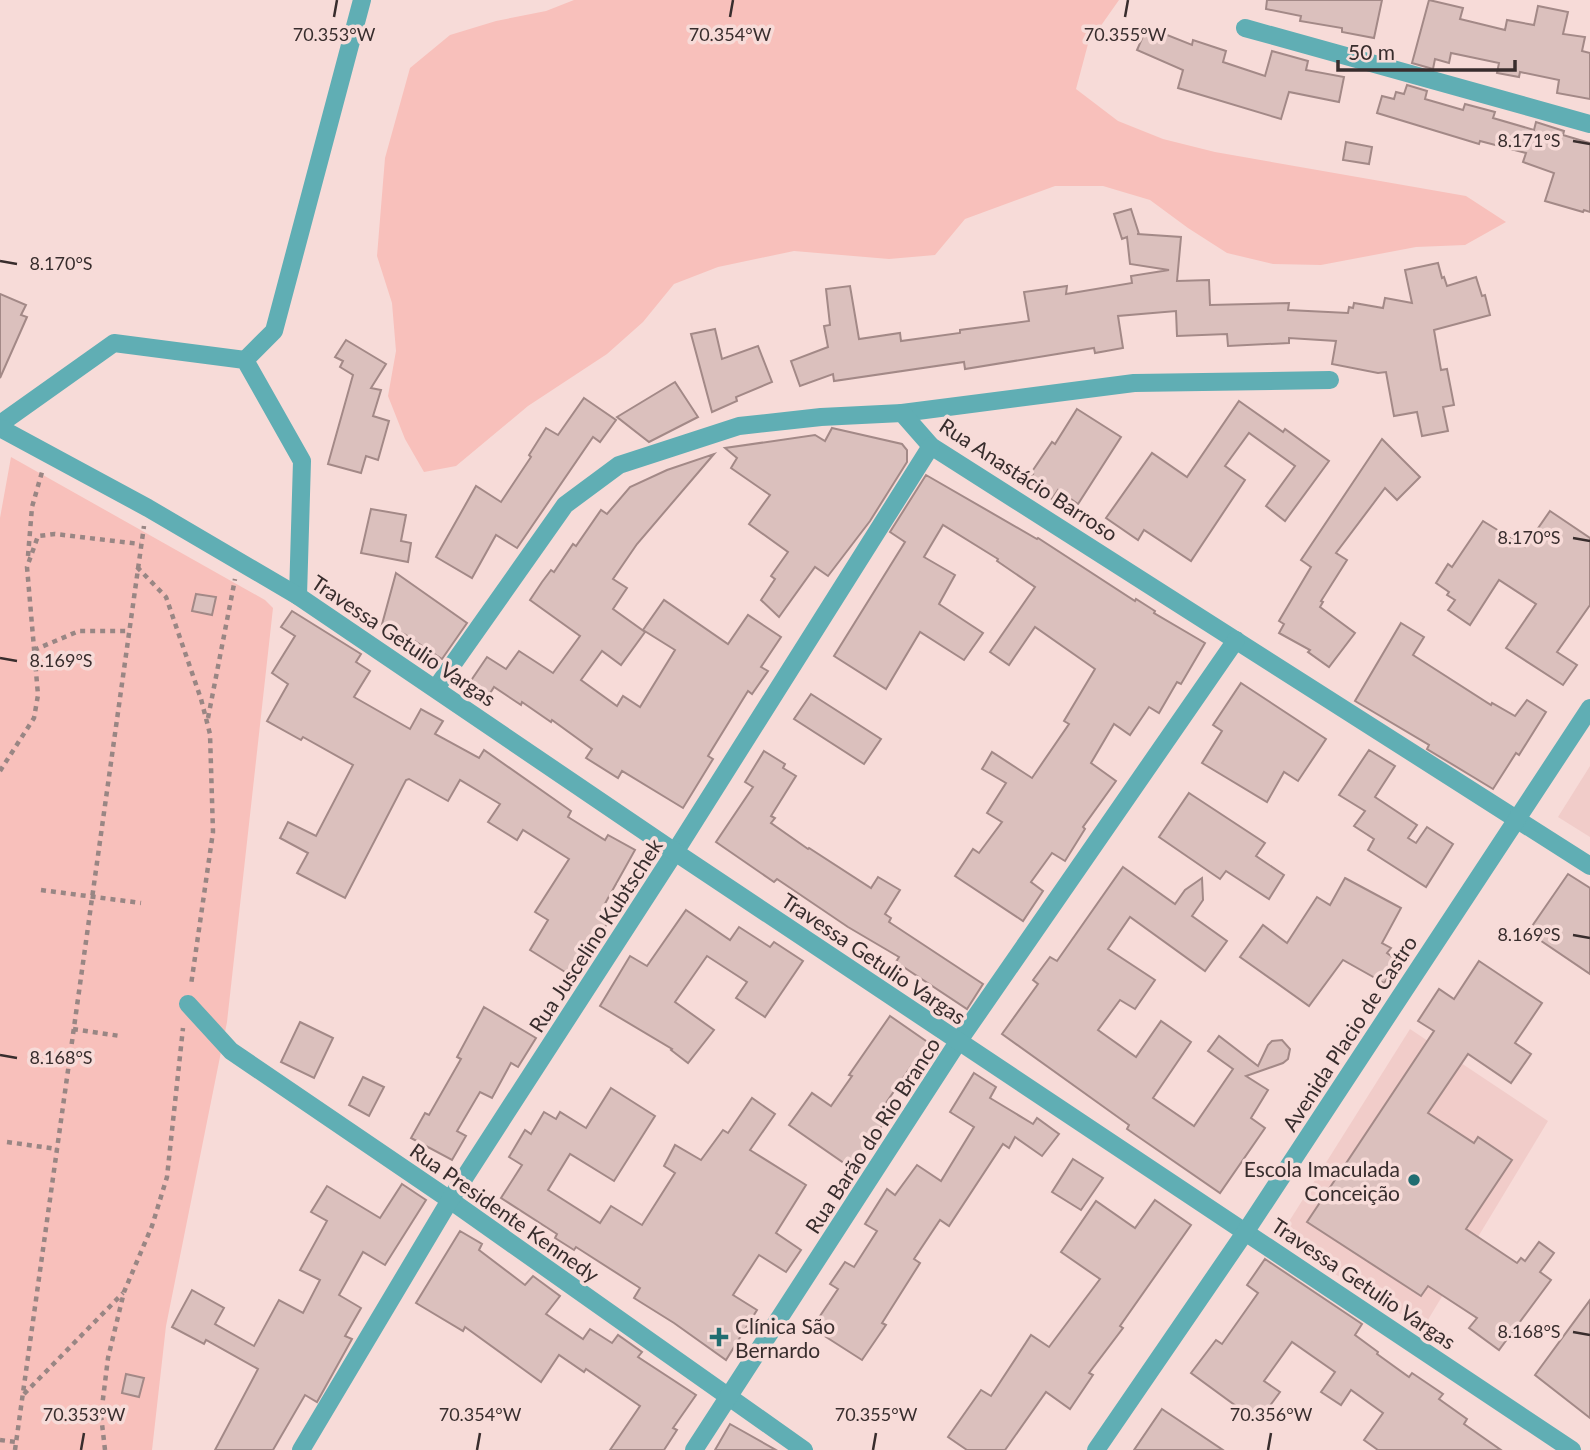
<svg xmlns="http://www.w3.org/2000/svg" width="1590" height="1450" viewBox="0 0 1590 1450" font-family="Lato,sans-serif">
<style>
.built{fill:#f1ccc9}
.green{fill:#f8c0bb}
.building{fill:#dbc0bd;stroke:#a38987;stroke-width:2}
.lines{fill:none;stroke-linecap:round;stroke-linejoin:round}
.path{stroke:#998684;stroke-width:4.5;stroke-dasharray:5 5;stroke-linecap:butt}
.minor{stroke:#60aeb4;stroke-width:18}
.tertiary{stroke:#60aeb4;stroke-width:18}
.ticks{fill:none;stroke:#382d2d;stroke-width:2.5}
.poi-dot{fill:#216d71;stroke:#f7dbd8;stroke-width:2.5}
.labels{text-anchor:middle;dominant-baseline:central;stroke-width:7;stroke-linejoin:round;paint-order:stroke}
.street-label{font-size:21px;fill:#382d2d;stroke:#f7dbd8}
.poi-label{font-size:21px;fill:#382d2d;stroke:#f7dbd8;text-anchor:end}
.ticks-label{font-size:18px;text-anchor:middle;fill:#382d2d;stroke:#f7dbd8;stroke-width:7;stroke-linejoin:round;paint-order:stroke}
</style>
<rect width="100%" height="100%" fill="#f7dbd8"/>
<g class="built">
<polygon points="1590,766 1590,837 1558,817"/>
<polygon points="1410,1029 1548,1121 1423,1328 1278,1239"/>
</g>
<g class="green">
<polygon points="574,0 1119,0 1088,44 1076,89 1118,121 1163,139 1215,152 1466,196 1506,222 1465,245 1416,247 1321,265 1273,264 1227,253 1188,228 1150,200 1103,186 1055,186 965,219 935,255 889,259 794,251 718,267 674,284 643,322 607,354 528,406 456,466 424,472 405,439 388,396 396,351 392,303 377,256 385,158 410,68 450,35 496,21 546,11"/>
<polygon points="11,457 265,600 273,608 227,1022 166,1326 152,1450 0,1450 0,518"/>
</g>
<g class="building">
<polygon points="1267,0 1382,0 1374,38 1342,32 1342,28 1300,21 1301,16 1266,9"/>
<polygon points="1429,0 1463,8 1460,19 1505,30 1507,20 1534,25 1538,6 1568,12 1563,34 1585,37 1582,51 1590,53 1590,99 1557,93 1559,80 1520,72 1519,77 1497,73 1499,63 1451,53 1449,63 1435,59 1433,69 1412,63"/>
<polygon points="1147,27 1192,45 1193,40 1226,51 1223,62 1265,76 1272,51 1308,61 1306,70 1344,77 1339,102 1289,92 1281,119 1178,88 1183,70 1137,50"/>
<polygon points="1407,85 1427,91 1425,99 1463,110 1465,104 1495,112 1493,118 1534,130 1536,122 1564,131 1563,135 1590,143 1590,212 1584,210 1583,212 1545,201 1554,173 1523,162 1526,153 1480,141 1479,144 1377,113 1382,96 1394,99 1396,92 1404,94"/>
<polygon points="1346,142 1372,147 1369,164 1343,160"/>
<polygon points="1131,209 1139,234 1137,234 1181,237 1177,281 1209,280 1210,305 1289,303 1288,310 1348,313 1349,307 1353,308 1354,303 1383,308 1385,298 1412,303 1405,270 1438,263 1442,278 1444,277 1447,286 1476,277 1482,296 1485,295 1490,315 1434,330 1441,370 1447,369 1454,405 1443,407 1448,431 1422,436 1417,412 1394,416 1386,372 1378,373 1332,364 1336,341 1289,338 1289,343 1228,346 1227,334 1177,336 1176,311 1118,316 1123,348 1095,353 1094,348 965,369 964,362 834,381 833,374 800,386 791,361 828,347 824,326 830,325 826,289 850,286 859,339 900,333 901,341 960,333 960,330 1029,321 1024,292 1067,286 1066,294 1132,283 1131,276 1169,270 1130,264 1127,237 1122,239 1114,214"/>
<polygon points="0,294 26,305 21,315 27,317 0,378"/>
<polygon points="715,329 722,359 758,346 772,382 736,397 737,401 712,412 691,334"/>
<polygon points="346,340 386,364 371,388 381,390 373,416 389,421 378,460 366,456 361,473 328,464 353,375 340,367 343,361 335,357"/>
<polygon points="675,382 698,417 649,442 617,417"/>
<polygon points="584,398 616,420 600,442 593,437 517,548 496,535 472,578 436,557 476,486 501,502 531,457 529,455 546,428 558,435"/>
<polygon points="1239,401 1283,432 1285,429 1329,461 1285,521 1266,506 1295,466 1249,433 1225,466 1245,480 1191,561 1144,530 1138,540 1106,518 1152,453 1187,477"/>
<polygon points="1077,409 1121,437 1078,504 1058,490 1052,499 1027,482 1033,474 1031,473 1052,442 1055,444"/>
<polygon points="832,428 902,444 907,450 907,462 870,521 828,576 815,567 779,617 761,600 775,579 771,576 788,552 749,524 770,495 731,468 737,458 725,448 815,435 825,441"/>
<polygon points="1382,439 1420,477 1397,500 1385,488 1336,553 1347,560 1321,601 1323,602 1320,607 1355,633 1329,667 1308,652 1310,650 1279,633 1284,624 1279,621 1311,567 1301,560"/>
<polygon points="714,454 637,544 613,579 627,588 613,609 645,632 621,665 602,651 581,680 617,706 623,696 640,707 675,650 643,630 664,600 728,644 748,615 781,637 761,667 768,671 752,694 748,691 708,756 713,759 683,808 622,771 618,778 586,758 592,749 552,720 551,722 522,702 521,705 494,687 487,698 468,685 487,657 506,669 519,651 553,673 580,636 530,600 542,582 551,570 554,572 573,544 576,546 601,510 607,514 630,487 667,470"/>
<polygon points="926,475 1037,539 1038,538 1135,601 1136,599 1155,611 1154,613 1205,643 1181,684 1177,682 1159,713 1149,707 1130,735 1114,724 1091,763 1116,781 1083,827 1085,829 1065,861 1052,853 1031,882 1043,891 1023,921 955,876 973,849 979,853 1002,822 987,813 1006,783 982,769 992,752 1032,778 1069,724 1064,721 1095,669 1035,627 1009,665 990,652 1035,587 997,561 998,559 943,525 924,557 955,575 939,604 983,633 964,660 920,632 886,689 834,656 905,542 890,532"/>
<polygon points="371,509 406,515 401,541 411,543 408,562 361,553"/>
<polygon points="1550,511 1590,538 1590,605 1557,652 1577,665 1563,685 1506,648 1536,604 1499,580 1470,625 1448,610 1455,600 1447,595 1449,592 1436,583 1448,564 1452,567 1483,521 1525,547"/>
<polygon points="396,573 467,623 442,659 404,634 381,628"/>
<polygon points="196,594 216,597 212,615 192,611"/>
<polygon points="292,611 361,654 356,662 370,671 354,697 410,729 421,709 443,721 435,734 479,758 484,750 571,811 568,817 605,840 608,835 635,850 602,909 612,916 573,977 530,950 548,920 535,912 569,859 523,830 517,840 488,822 500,804 460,780 448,801 409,779 406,780 345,898 297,873 308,853 280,838 288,822 316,836 353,765 303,737 301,740 267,721 288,684 272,673 295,636 281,627"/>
<polygon points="1401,623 1424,637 1413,655 1491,705 1492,703 1515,716 1527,700 1546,712 1519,755 1516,753 1493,789 1427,749 1429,745 1355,701"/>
<polygon points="1241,683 1326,739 1298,781 1284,772 1267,802 1202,763 1222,731 1213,725"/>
<polygon points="811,694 881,739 864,764 794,719"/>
<polygon points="1369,750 1395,766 1375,797 1417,825 1408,838 1416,843 1427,827 1453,844 1426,887 1368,850 1374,839 1354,826 1365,811 1339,795"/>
<polygon points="764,751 785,764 783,768 796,776 771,816 775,818 771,823 808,849 809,848 871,888 878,877 900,890 885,914 891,918 889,922 983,984 967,1009 896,962 899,957 848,927 777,879 774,882 716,842 753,787 745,782"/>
<polygon points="1189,793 1265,843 1256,856 1284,875 1269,899 1226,871 1220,879 1159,837"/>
<polygon points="1123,867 1175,904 1185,890 1202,878 1203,900 1192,916 1227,941 1205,971 1130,917 1108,949 1155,980 1135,1009 1120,1000 1098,1030 1136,1057 1161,1021 1191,1042 1153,1098 1194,1126 1233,1069 1208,1051 1219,1036 1258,1066 1268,1045 1272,1041 1282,1040 1290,1049 1288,1059 1283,1063 1246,1076 1268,1090 1251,1118 1265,1128 1220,1193 1127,1129 1129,1125 1002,1034 1038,984 1033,980 1050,957 1057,961"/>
<polygon points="1568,874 1590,888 1590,974 1528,932"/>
<polygon points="1345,878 1401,908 1382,943 1391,948 1387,953 1399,962 1384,983 1343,960 1309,1006 1240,957 1263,925 1287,943 1317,897 1330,905"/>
<polygon points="686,910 730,940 739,927 770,947 774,942 803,961 765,1017 736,998 747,982 707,956 675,1002 714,1030 688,1063 671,1050 672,1049 600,1006 630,956 647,966"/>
<polygon points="1479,961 1542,1003 1515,1043 1531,1054 1511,1083 1468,1054 1428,1113 1474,1143 1478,1137 1512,1160 1466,1229 1517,1263 1521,1258 1525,1261 1539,1242 1554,1253 1540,1272 1551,1280 1499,1350 1469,1328 1477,1318 1428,1286 1421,1296 1307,1222 1434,1031 1418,1021 1439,989 1454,999"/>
<polygon points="484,1007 536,1038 518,1067 511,1063 492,1098 480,1092 457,1131 466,1136 452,1160 411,1138 425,1113 429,1115 461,1059 457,1057"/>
<polygon points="890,1016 939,1050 922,1076 910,1068 886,1103 893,1108 854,1170 789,1125 812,1093 831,1106 852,1076 849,1075"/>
<polygon points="300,1022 333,1038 314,1078 281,1062"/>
<polygon points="974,1073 996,1087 990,1098 1033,1124 1037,1118 1059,1134 1042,1156 1015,1137 1009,1148 1003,1144 949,1226 940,1220 914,1259 920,1263 882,1323 886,1325 862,1360 812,1328 838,1289 830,1284 845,1262 854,1267 877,1231 865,1224 887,1189 895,1195 917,1165 941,1181 974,1127 950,1112"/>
<polygon points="363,1077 384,1087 369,1116 349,1105"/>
<polygon points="611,1088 655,1116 614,1181 570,1154 548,1190 600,1223 611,1206 642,1225 675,1173 664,1166 675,1145 701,1160 723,1130 728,1133 752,1098 775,1114 750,1150 806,1185 776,1233 801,1250 786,1272 759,1255 733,1295 757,1310 726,1360 674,1323 634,1298 640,1288 576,1247 574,1250 555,1238 557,1234 501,1198 522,1165 509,1157 525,1130 531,1134 544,1112 556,1119 560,1112 586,1128"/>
<polygon points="1073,1159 1103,1178 1081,1210 1052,1192"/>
<polygon points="402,1184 426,1200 385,1265 363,1252 339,1295 361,1308 345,1336 352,1339 317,1402 305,1395 273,1450 215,1450 258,1369 206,1340 204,1344 172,1327 192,1290 224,1308 215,1324 254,1346 279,1300 303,1313 320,1280 300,1270 327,1221 311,1212 327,1186 380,1218"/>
<polygon points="1155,1200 1191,1225 1120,1326 1123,1328 1089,1373 1093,1375 1070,1409 1046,1392 1005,1450 967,1450 948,1437 981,1390 991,1396 1031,1335 1049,1347 1100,1279 1061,1252 1096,1201 1135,1228"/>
<polygon points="460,1231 482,1244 479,1250 525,1285 533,1276 560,1296 546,1314 583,1339 590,1329 612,1343 618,1335 642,1352 638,1357 696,1395 673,1428 677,1430 664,1450 610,1450 640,1406 586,1369 584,1372 559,1355 541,1382 465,1327 463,1331 416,1303"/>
<polygon points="1265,1259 1362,1324 1355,1335 1378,1352 1377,1354 1409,1377 1412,1373 1443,1394 1439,1399 1467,1419 1464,1424 1501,1450 1378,1450 1364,1440 1383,1413 1351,1390 1341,1405 1321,1392 1335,1372 1292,1342 1264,1381 1280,1392 1258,1422 1191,1373 1216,1340 1222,1344 1258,1293 1247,1285"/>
<polygon points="1590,1300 1590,1418 1535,1375"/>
<polygon points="126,1374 144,1378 139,1397 122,1393"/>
<polygon points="1162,1409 1223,1450 1134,1450"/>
<polygon points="730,1424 776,1450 715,1450"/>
</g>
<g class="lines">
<g class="path">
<polyline points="28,556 32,507 42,472"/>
<polyline points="137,567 166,597 201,699 210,734 213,832 191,985"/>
<polyline points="34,650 79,631 128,631"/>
<polyline points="208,718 235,579"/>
<polyline points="0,771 34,718 38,695 27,567 38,536 55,534 140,544"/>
<polyline points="41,890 141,903"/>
<polyline points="73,1029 120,1036"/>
<polyline points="7,1142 57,1149"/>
<polyline points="24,1394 123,1293"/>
<polyline points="0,1440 16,1442"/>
<polyline points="15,1450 144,526"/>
<polyline points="105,1450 101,1415 108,1358 124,1292 152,1226 167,1177 183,1028"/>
</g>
<g class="minor">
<polyline points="1245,28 1590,124"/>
<polyline points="902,413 1134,383 1330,380"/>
<polyline points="436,688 565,505 619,465 739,426 821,417 902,413 931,446 1590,866"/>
<polyline points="188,1004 231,1051 450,1200 804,1450"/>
<polyline points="301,1450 450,1200 675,852 931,446"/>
<polyline points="694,1450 958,1042 1236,640"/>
</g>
<g class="tertiary">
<polyline points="245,360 274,331 362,0"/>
<polyline points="0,424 114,343 245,360 302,461 298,596"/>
<polyline points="0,428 148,508 298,596 675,852 1572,1450"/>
<polyline points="1096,1450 1246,1231 1590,708"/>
</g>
</g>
<path class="ticks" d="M334 17 337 0M730 17 733 0M1125 17 1128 0M1573 141 1590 144M0 261 17 264M1573 538 1590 541M0 658 17 661M1573 935 1590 938M0 1055 17 1058M1573 1332 1590 1335M81 1450 84 1433M477 1450 480 1433M873 1450 876 1433M1268 1450 1271 1433"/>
<g class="poi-dot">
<circle cx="1414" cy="1180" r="7"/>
<path d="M715.5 1326.5h7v7h7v7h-7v7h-7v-7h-7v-7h7z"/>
</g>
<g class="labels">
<g class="street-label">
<text transform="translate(1029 479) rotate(33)">Rua Anastácio Barroso</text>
<text transform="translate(404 640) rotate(34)">Travessa Getulio Vargas</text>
<text transform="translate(595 935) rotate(-57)">Rua Juscelino Kubtschek</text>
<text transform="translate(874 958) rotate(34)">Travessa Getulio Vargas</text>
<text transform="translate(1349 1033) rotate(-57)">Avenida Placio de Castro</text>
<text transform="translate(872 1135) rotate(-57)">Rua Barão do Rio Branco</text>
<text transform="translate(505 1212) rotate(35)">Rua Presidente Kennedy</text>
<text transform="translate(1364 1283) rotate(34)">Travessa Getulio Vargas</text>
</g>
<g class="poi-label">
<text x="1400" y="1168">Escola Imaculada<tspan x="1400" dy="24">Conceição</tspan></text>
<text x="735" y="1325" text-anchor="start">Clínica São<tspan x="735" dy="24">Bernardo</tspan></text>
</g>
</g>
<g class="ticks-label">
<text x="334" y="41">70.353°W</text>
<text x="730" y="41">70.354°W</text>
<text x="1125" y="41">70.355°W</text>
<text x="1529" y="147">8.171°S</text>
<text x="61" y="270">8.170°S</text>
<text x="1529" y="544">8.170°S</text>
<text x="61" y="667">8.169°S</text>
<text x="1529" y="941">8.169°S</text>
<text x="61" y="1064">8.168°S</text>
<text x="1529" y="1338">8.168°S</text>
<text x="84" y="1421">70.353°W</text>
<text x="480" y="1421">70.354°W</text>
<text x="876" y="1421">70.355°W</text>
<text x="1271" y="1421">70.356°W</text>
</g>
<path d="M1338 60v10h177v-10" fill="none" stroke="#382d2d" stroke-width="3.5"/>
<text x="1348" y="60" font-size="21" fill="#382d2d" stroke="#f7dbd8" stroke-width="5" paint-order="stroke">50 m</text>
</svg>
